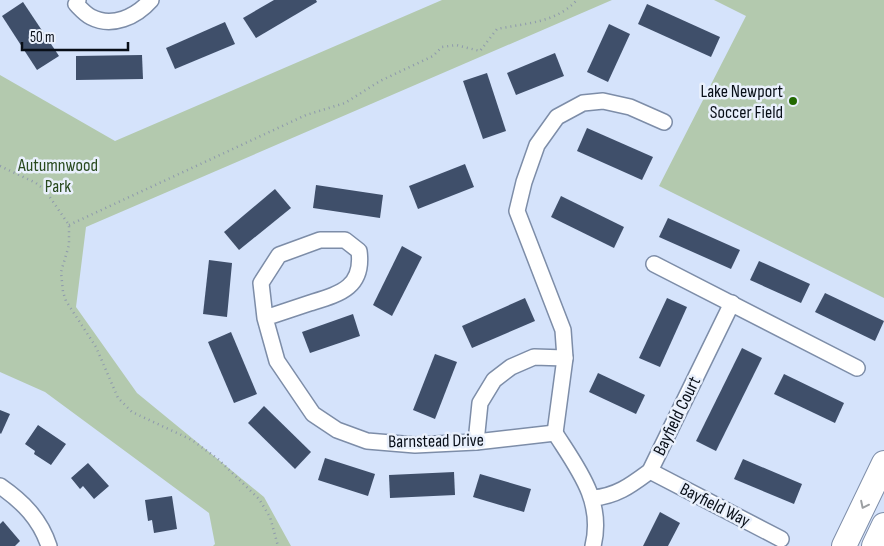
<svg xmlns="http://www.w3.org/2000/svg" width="884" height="546" viewBox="0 0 884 546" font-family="'Sofia Sans Condensed',sans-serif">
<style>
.green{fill:#b3c9ae}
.building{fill:#3f4f6a}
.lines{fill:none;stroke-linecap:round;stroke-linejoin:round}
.minor-casing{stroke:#7d8da8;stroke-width:18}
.primary-casing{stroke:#7d8da8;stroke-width:26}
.path{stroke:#8e99ac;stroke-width:2.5;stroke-dasharray:1 4;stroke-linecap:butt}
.minor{stroke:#fff;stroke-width:15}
.primary{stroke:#fff;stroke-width:24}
.oneway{stroke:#9c9fa2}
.poi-dot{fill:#226901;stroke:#e9f0fc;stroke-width:2}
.labels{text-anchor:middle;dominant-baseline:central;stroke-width:5;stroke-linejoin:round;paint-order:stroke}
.poi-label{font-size:18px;fill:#080e17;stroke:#e9f0fc;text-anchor:end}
.park-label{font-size:18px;fill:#294a1f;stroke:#e9f0fc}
.street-label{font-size:18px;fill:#080e17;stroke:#e9f0fc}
</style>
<rect width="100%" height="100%" fill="#d5e3fb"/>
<g class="green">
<polygon points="442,0 612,0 86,227 76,307 137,393 264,497 291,546 213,546 215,544 209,513 45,392 0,372 0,75 115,141"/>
<polygon points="714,0 884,0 884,298 659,186 746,16"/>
</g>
<g class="building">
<polygon points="274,0 316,0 317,2 256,38 243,18"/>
<polygon points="23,2 59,56 37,70 2,16"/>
<polygon points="647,4 720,37 711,57 638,24"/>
<polygon points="225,22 235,44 175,69 166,48"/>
<polygon points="609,24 630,34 608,82 587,72"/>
<polygon points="555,53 564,76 516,95 507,73"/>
<polygon points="142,55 143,79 76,80 76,56"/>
<polygon points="487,73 506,131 483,139 463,81"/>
<polygon points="587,128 653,157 642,180 577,151"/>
<polygon points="465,164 474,187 418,209 409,186"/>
<polygon points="316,185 383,195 380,218 313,208"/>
<polygon points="275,189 291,208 239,250 224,232"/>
<polygon points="561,196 624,227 614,248 551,217"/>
<polygon points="668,218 740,250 731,269 659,237"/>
<polygon points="402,246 422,257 392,316 373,305"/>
<polygon points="209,260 232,263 227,317 203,314"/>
<polygon points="759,261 810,284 801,303 750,280"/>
<polygon points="825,293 884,321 875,341 815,312"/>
<polygon points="525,298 535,321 472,348 462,326"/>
<polygon points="667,298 687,307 660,367 639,358"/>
<polygon points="353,314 360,336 310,353 302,332"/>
<polygon points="231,332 257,394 234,403 208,342"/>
<polygon points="742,348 762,358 716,451 696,441"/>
<polygon points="435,354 457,362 435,419 413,410"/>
<polygon points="598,373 645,395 636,414 589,392"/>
<polygon points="784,374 844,403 835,423 774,394"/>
<polygon points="264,406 311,452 295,469 248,423"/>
<polygon points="0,410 10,414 1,434 0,433"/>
<polygon points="38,425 66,444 51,465 34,454 35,451 25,444"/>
<polygon points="325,458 375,474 368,496 318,480"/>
<polygon points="743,459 802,484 794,504 734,479"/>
<polygon points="88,463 109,486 94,499 83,486 80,489 71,478"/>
<polygon points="454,472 455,495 390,498 389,475"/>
<polygon points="480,474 531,489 524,512 473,497"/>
<polygon points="172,496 177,529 154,533 152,520 148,521 145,500"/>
<polygon points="660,512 680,523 668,546 643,546"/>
<polygon points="3,521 20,541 15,546 0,546 0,524"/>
</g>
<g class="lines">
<defs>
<g id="minor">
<path d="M78 0 76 4C80 8 85 14 91 17 112 28 136 17 151 0"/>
<polyline points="654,264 857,368"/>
<path d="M265 318C280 313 295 308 310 303 339 294 364 288 359 251L345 240H320L279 255 261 283 265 318 277 361 313 414 337 430 367 441 415 445 476 442 555 433"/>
<polyline points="555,433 565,358 563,330 517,211 524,182 537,145 557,117 583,103 603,101 630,107 664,122"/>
<path d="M555 433C578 469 604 501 593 546"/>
<polyline points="476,442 480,403 494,380 511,367 534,357 565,358"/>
<polyline points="650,471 781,539"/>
<path d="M0 486C23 502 40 519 49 546"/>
<path d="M593 498C617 496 631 485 650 471L732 303"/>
</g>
<g id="primary">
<polyline points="844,546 884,463"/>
<polyline points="874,546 884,525"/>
</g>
</defs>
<use href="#minor" class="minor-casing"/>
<use href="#primary" class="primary-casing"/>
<g class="path">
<polyline points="0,166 36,183 45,190 69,225 69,245 61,272 63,292 66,301 96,347 118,398 132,412 192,440 218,459 259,499 270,517 278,546"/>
<path d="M69 225 306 115 345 103 380 81 433 56 442 47 456 45 480 51 497 29C526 23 556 23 577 0"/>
</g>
<use href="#minor" class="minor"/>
<use href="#primary" class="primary"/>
</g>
<defs><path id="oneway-chevron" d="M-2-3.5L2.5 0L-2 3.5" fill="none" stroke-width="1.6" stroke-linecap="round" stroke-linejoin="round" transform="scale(1.25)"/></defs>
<use class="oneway" href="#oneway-chevron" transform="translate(864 505) rotate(116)"/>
<circle class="poi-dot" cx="793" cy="101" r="5"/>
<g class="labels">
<g class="poi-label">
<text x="783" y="91">Lake Newport<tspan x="783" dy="21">Soccer Field</tspan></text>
</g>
<g class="park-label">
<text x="58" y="165">Autumnwood<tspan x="58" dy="21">Park</tspan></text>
</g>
<g class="street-label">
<text transform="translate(677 416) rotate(-64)">Bayfield Court</text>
<text transform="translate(436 441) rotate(-1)">Barnstead Drive</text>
<text transform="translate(715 505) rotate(27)">Bayfield Way</text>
</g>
</g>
<path d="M22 42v8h106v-8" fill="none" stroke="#080e17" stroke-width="2.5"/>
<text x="30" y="42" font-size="15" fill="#080e17" stroke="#e9f0fc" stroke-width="4" paint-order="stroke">50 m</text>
</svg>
